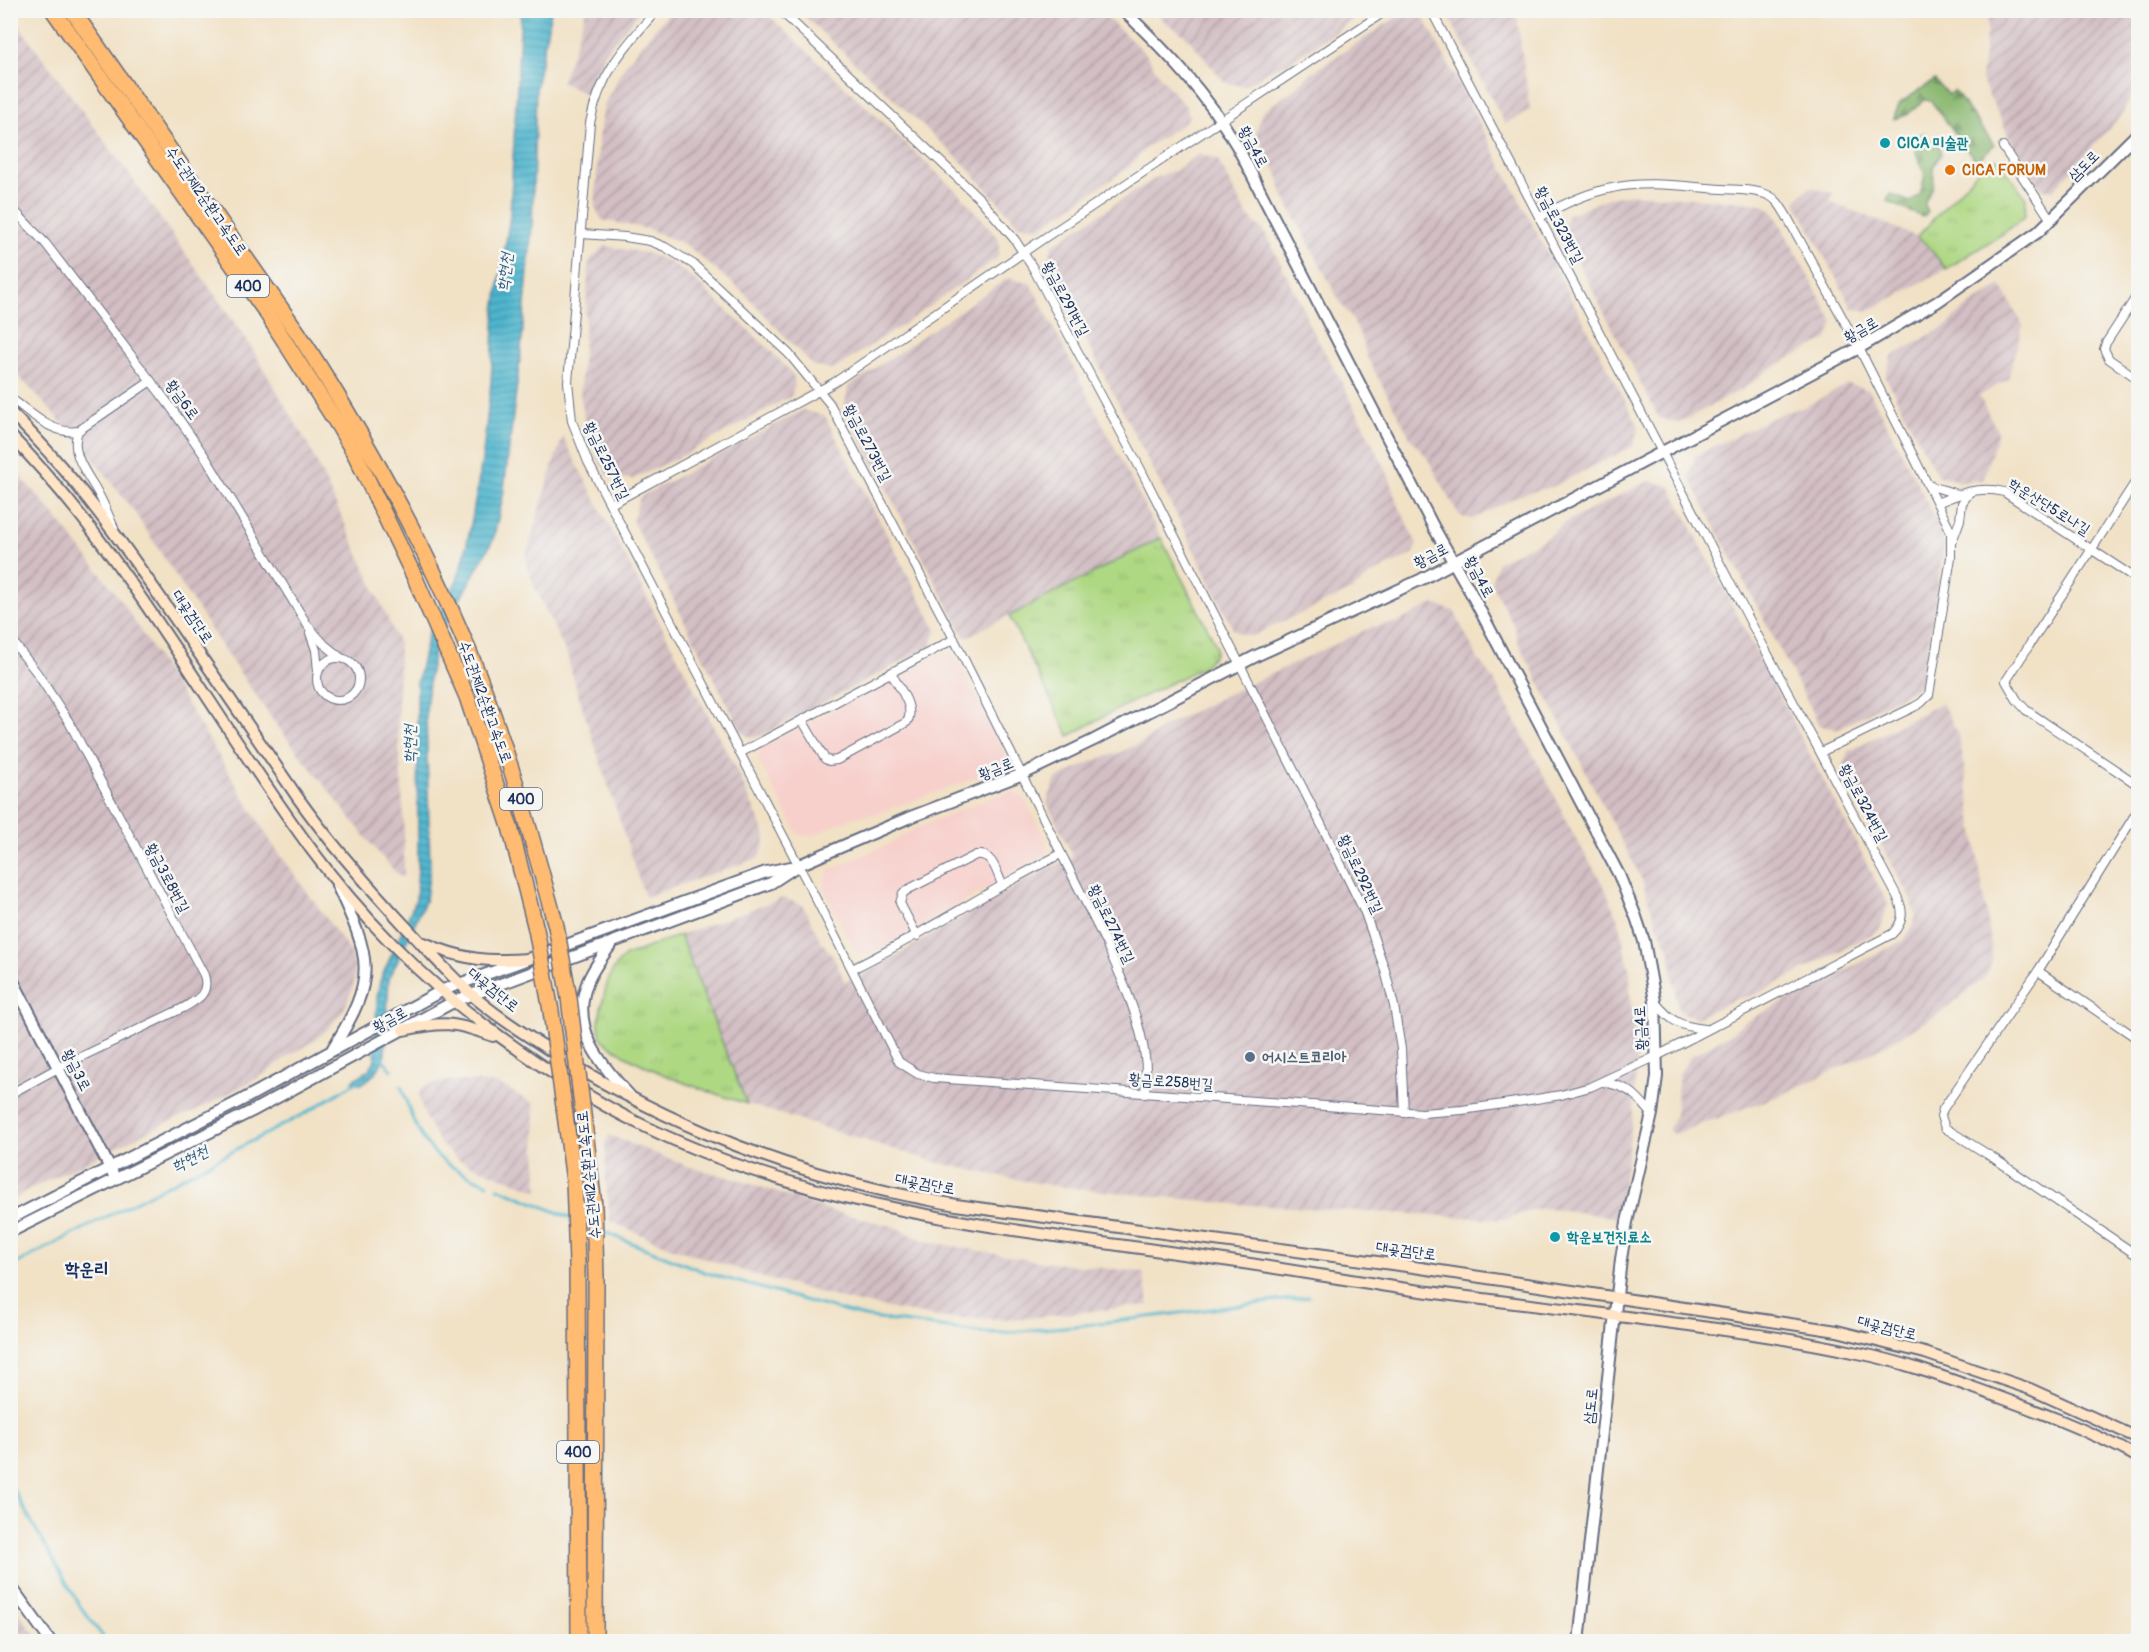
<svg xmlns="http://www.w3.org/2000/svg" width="2149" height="1652" viewBox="0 0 2149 1652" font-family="Pangolin,'Poor Story',sans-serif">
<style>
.built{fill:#f7d0cc}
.industrial{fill:url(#industrial-furrows)}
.forest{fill:url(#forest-firs);stroke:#537468;stroke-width:1.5}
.park{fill:url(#park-tufts);stroke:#658470;stroke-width:1.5}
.water{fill:url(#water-rules);stroke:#347296;stroke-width:1.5}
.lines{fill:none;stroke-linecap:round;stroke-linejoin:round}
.stream{stroke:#4eb5cd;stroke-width:3}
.minor-casing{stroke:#666d82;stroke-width:10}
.tertiary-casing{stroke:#666d82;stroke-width:14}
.secondary-casing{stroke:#666d82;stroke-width:14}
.motorway-casing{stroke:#666d82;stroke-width:18}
.minor{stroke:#fff;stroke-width:8}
.tertiary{stroke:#fff;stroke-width:10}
.secondary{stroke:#ffe4c6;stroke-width:10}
.motorway{stroke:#febb71;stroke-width:15}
.motorway-bridge-casing{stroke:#666d82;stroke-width:18;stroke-linecap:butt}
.motorway-bridge{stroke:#febb71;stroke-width:15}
.culture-dot{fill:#0f9aa8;stroke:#f6f6f2;stroke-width:2}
.food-dot{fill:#e8710a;stroke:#f6f6f2;stroke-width:2}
.service-dot{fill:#5c6f8a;stroke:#f6f6f2;stroke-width:2}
.labels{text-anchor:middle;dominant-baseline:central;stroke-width:5;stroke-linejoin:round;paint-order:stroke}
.shield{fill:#f6f6f2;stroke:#5d6b8a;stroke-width:1.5}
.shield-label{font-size:14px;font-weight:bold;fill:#1b2f5e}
.culture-label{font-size:15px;font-weight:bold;fill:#0d838f;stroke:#f6f6f2;text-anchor:start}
.street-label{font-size:15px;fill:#1b2f5e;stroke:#f6f6f2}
.food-label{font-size:15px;font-weight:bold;fill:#c56008;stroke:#f6f6f2;text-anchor:start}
.service-label{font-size:15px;font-weight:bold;fill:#4e5e75;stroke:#f6f6f2;text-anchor:start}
.water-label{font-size:16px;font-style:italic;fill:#2a577f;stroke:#f6f6f2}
.quarter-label{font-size:18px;font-weight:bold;fill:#1b2f5e;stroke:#f6f6f2}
</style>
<defs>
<pattern id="industrial-furrows" width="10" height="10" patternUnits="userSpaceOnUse" patternTransform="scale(1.5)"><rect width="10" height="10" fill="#d2bec3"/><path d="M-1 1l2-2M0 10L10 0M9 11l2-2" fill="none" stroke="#aa9ba2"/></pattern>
<pattern id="forest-firs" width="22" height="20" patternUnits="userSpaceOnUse" patternTransform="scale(1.5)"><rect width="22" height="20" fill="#8bb871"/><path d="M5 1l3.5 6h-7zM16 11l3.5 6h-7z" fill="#719660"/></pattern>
<pattern id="park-tufts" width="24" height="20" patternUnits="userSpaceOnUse" patternTransform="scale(1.5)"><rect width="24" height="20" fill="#afd883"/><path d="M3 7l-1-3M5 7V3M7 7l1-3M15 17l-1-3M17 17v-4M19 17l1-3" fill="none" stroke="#96ba74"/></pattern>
<pattern id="water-rules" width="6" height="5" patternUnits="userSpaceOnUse" patternTransform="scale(1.5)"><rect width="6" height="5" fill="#4eb5cd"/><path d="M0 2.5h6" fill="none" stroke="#4094aa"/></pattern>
</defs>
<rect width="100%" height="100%" fill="#f6f6f2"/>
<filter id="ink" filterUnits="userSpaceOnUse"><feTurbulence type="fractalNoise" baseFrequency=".0167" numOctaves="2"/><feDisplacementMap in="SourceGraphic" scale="12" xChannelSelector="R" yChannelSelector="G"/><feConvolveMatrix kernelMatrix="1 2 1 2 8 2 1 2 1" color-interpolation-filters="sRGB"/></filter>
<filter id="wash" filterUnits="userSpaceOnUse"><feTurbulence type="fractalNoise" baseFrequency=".008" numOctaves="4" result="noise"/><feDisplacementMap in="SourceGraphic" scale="24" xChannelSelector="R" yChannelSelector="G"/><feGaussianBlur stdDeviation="1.35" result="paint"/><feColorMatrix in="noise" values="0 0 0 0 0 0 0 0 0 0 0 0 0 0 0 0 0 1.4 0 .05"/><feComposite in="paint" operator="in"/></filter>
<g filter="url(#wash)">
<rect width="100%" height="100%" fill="#f1e1c5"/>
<g class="built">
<polygon points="946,652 952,653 956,657 1004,752 1006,762 1004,767 995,771 878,813 854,817 813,835 803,836 797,833 760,763 758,757 761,747"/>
<polygon points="1014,792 1025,800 1047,844 1046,854 900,939 866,955 855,951 824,890 824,882 829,870 887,845 910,831 951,814 995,796"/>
</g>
<g class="industrial">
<polygon points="672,10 764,11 964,198 999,239 999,253 996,259 901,326 833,370 813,366 744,293 686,245 648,229 602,220 595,208 599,134 604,105 622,70 645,40"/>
<polygon points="586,11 640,11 606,51 585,94 561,82 571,57"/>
<polygon points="799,11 1100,11 1147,55 1158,74 1186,107 1189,116 1182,124 1146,148 1128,168 1040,227 1019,225 965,165"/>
<polygon points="1153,11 1366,11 1288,63 1264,73 1245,86 1225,83 1186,36 1164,21"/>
<polygon points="1446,11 1516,11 1530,110 1505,124"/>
<polygon points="1989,11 2129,11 2138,18 2138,89 2131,97 2121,116 2053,190 2042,189 2030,172 2016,151 1981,79"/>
<polygon points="1403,13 1424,18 1639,427 1633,446 1552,487 1520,495 1473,519 1462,517 1458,513 1426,456 1411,439 1367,357 1361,337 1350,315 1341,304 1283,195 1278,175 1256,133 1262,112 1296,88 1311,73"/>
<polygon points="11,15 130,175 248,342 309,446 357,550 399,644 398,729 404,822 404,877 399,876 380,855 275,723 228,656 135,513 88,452 33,391 11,370"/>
<polygon points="1199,154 1218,160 1247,215 1264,231 1302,305 1309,325 1338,375 1389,476 1396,500 1417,544 1414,553 1409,556 1370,575 1352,590 1252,636 1238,633 1233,629 1179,520 1048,267 1052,245 1157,177 1176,170"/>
<polygon points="1810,187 1833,193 1831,203 1875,219 1917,237 1927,245 1946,269 1868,311 1852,308 1795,201"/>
<polygon points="1632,194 1723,200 1762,204 1768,207 1776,216 1833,322 1827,339 1769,369 1749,385 1679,423 1659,418 1562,232 1568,215 1608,198"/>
<polygon points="605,246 647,253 668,261 690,276 772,352 789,370 794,377 795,384 791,396 687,453 633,479 613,478 608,476 598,458 586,429 580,393 589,261"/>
<polygon points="1008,278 1031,284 1161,538 965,638 844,408 848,387"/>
<polygon points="2001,285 2023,325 2008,379 1979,396 1998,432 1983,480 1960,482 1937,475 1885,376 1892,356 1948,325 1963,310"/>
<polygon points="1848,384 1869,390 1942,531 1944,543 1924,675 1920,686 1837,729 1820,726 1689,477 1695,456 1782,413 1805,407"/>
<polygon points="803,410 825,416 936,629 931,646 760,736 753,737 747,736 742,732 632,520 640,497"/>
<polygon points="563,437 738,773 766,836 762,852 758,858 645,897 576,688 567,655 536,590 526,564 526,556 553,464"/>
<polygon points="10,465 52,512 121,600 192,712 271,842 350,951 355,968 354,984 344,1010 325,1032 308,1045 288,1056 265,1074 192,1113 174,1119 22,1193 11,1203"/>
<polygon points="1649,481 1670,486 1888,904 1880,930 1755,995 1733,1000 1696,1018 1678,1010 1669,948 1657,925 1641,878 1519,644 1513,624 1491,583 1498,562 1548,537 1564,523"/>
<polygon points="1433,604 1454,611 1478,659 1494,680 1559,804 1568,825 1605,888 1620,925 1630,973 1630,994 1637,1058 1633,1113 1619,1218 1548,1208 1537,1209 1506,1219 1497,1219 1234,1204 1062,1187 1003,1177 935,1162 747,1104 680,935 783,898 803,905 820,940 833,956 845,982 876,967 1026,880 1073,857 1047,802 1056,779 1095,760 1121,752 1145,741 1165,726 1224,696 1372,627 1398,622"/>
<polygon points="1942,703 1958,734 1963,758 1991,943 1992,957 1989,971 1983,979 1940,1013 1875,1051 1779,1096 1674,1134 1668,1131 1675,1115 1679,1074 1691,1056 1729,1035 1745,1022 1902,941 1912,929 1915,915 1912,902 1842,770 1849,751"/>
<polygon points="444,1081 474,1081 496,1084 506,1088 534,1104 538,1191 459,1160 441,1145 426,1119 419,1098 420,1091 424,1086"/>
<polygon points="609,1135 690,1167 743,1181 831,1211 892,1226 925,1241 1041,1262 1143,1272 1149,1305 1016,1319 944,1318 854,1302 765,1278 670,1247 610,1221 606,1183 605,1145"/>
<polygon points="11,1602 39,1641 11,1641"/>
</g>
<g class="forest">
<polygon points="1935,80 1948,95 1954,90 1994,145 1978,160 1975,160 1931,101 1924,100 1907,115 1893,119 1900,103"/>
<path d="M1924 133 1928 140 1939 142 1941 154 1933 167C1933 173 1935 180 1933 186 1928 200 1921 198 1928 213L1922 217 1887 201 1890 194 1911 202 1920 194 1925 176C1922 158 1909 155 1920 135Z"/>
</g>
<g class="park">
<polygon points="1998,159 2026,198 2025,216 2004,233 1946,269 1927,245 1917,237 1978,171 1988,162"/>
<polygon points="1161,538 1213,639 1216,647 1215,654 1203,667 1114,711 1069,736 1009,616"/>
<path d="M680 935 740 1087 747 1104C704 1090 662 1077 623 1054 616 1049 604 1044 601 1037 597 1026 600 1011 603 1000 607 983 611 966 626 956Z"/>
</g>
<path class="water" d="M521 11H551L536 88 532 226 521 351 503 497 493 540 447 622 435 648 430 671 426 712 430 867 426 899 389 979 385 1054C380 1069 375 1076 361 1084L352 1081 369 1070 375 1060 377 997 380 981 416 899 418 867 417 683 428 634 457 580 464 558 472 519 483 454 491 382 495 310 510 216Z"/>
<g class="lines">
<g class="stream">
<polyline points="382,1058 392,1070"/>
<path d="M401 1086C406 1098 409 1111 414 1122 431 1159 452 1169 488 1184"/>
<polyline points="498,1188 571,1218"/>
<polyline points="599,1230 707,1273 864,1317 978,1332 1001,1333 1084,1325 1309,1297"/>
<polyline points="10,1267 304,1114 358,1081"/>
<polyline points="10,1484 80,1606 107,1642"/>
</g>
</g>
</g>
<g filter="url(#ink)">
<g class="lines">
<defs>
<g id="minor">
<path d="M657 10C625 46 599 75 590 123L568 382 572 421 588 462 813 893 899 1062 918 1074 934 1078 1422 1113 1462 1110 1524 1101 1561 1095 1590 1087 1657 1056 1892 934C1904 922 1904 911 1897 896L1750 621 1431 10"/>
<polyline points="780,10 981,200 1015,240 1033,268 1140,468 1318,818 1365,913 1385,970 1394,1006 1401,1049 1404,1113"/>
<polyline points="2003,147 2051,220"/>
<polyline points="10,206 46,244 170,406 206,458 308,626 324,644 341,658"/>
<path d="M1540 217C1563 204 1586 193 1612 188 1647 180 1687 187 1722 189 1737 190 1754 189 1768 195 1777 199 1781 207 1786 215L1859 348 1947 523 1951 533V557L1929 695 1921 703 1914 707 1821 752"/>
<path d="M582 234 625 237 650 241 665 247 693 264 789 354 830 404 954 639 1106 943C1122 979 1140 1018 1145 1057 1147 1069 1146 1081 1145 1094"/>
<polyline points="2138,294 2106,343 2104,349 2109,359 2138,379"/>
<path d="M10 398C31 412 51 435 78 431L151 381"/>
<path d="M78 431C69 454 88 474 98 493 104 504 109 516 114 528"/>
<polyline points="2138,478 2006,681 2017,700 2026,710 2138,785"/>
<polyline points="1928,485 1957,494"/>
<path d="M1937 503C1960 493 1980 486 2004 492L2138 580"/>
<polyline points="611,504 835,382 1040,241 1387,10"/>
<polyline points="1953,539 1960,520 1962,503 1970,492"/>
<polyline points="310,633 316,650 318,671"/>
<path d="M10 638 37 673 69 722 204 975C210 994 197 1000 183 1008L58 1068 10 1094"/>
<circle cx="338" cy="679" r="21"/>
<path d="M802 720 825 759 829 761 837 760 907 722C916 708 898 686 891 673"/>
<polyline points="740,753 954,639"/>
<polyline points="2138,810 2038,971 1943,1109 1941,1116 1945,1128 1992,1157 2138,1256"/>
<path d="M917 936 900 903 903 893 909 889 976 855C993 853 996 871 1002 884"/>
<path d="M852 969C924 934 990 889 1061 854"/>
<polyline points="2038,971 2138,1039"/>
<path d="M1655 1002C1672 1022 1679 1026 1705 1029"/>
<path d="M1603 1082C1630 1087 1635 1094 1652 1114"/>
</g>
<g id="tertiary">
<path d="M1123 10C1168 53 1206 93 1237 146L1434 528 1471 593 1619 875 1636 917 1644 941 1655 1001 1657 1076 1652 1114 1627 1222 1621 1259 1579 1642"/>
<path d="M613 942C604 954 594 967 588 981 569 1027 600 1064 630 1096"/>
<polyline points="10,975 113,1174"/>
<path d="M333 1048C378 977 371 958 337 885"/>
<polyline points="10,1219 242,1100 443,990 766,872 791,867"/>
<polyline points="10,1232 252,1111 455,1001 771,883 797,866 822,855 908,818 1023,774 1094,740 1258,655 1422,579 1859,348 1937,302 2038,232 2138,133"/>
<polyline points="10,1585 51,1642"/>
</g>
<g id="secondary">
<path d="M10 412C75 475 127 549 178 623 218 681 258 740 298 798 330 843 367 885 405 926 427 949 448 974 472 995 495 1015 520 1031 545 1047 647 1114 763 1163 881 1190 906 1196 931 1200 956 1205L1414 1267 1837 1331 1925 1353 2030 1389 2138 1438"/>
<path d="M10 435C130 557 210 713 311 849 359 914 422 979 487 1027 533 1061 582 1095 634 1121 808 1209 1000 1228 1190 1255 1260 1265 1330 1277 1400 1288 1470 1298 1541 1306 1611 1315 1693 1326 1776 1335 1858 1353 1899 1361 1938 1375 1977 1389 2032 1409 2087 1429 2138 1457"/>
<path d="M424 943C463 960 487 962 529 959"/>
<path d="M403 1030C444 1021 454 1022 493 1036"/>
</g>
<g id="motorway">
<polyline points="53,10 266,312 340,428 356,456 415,578 467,697 510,827 536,929"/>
<path d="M72 10 298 333C366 438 432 557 478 674 510 756 533 842 556 926"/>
<polyline points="577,1263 579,1642"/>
<polyline points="595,1642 596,1278"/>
</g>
</defs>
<use href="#minor" class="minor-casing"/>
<use href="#tertiary" class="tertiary-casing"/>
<use href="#secondary" class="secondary-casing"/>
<use href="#motorway" class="motorway-casing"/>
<use href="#minor" class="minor"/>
<use href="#tertiary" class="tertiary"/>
<use href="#secondary" class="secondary"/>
<use href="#motorway" class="motorway"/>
<defs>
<g id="motorway-bridge">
<polyline points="556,926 569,998 594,1205 596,1278"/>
<polyline points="536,929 551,1011 574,1181 577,1263"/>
</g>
</defs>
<use href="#motorway-bridge" class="motorway-bridge-casing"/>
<use href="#motorway-bridge" class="motorway-bridge"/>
</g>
</g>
<g class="culture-dot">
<circle cx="1885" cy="143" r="6"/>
<circle cx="1555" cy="1237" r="6"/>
</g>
<circle class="food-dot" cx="1950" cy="170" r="6"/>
<circle class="service-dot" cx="1250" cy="1057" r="6"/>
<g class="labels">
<g class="shield">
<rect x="227" y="275" width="42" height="22" rx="4.5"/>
<rect x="500" y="788" width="42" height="22" rx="4.5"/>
<rect x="557" y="1441" width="42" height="22" rx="4.5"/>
</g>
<g class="shield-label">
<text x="248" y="286">400</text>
<text x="521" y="799">400</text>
<text x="578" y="1452">400</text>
</g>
<g class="culture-label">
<text x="1897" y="143">CICA 미술관</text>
<text x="1567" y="1237">학운보건진료소</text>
</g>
<g class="street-label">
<text transform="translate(1253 147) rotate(62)">황금4로</text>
<text transform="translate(2084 166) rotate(-45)">삼도로</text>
<text transform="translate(206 201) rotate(55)">수도권제2순환고속도로</text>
<text transform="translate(1559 225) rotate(62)">황금로323번길</text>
<text transform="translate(1065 299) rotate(62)">황금로291번길</text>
<text transform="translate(1861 330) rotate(-30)">황금로</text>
<text transform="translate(182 400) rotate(54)">황금6로</text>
<text transform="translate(867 443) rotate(62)">황금로273번길</text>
<text transform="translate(606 461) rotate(64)">황금로257번길</text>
<text transform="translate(2049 507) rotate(32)">학운산단5로나길</text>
<text transform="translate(1431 556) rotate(-28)">황금로</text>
<text transform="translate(1479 577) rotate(62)">황금4로</text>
<text transform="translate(192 617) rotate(56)">대곶검단로</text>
<text transform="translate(485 702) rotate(70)">수도권제2순환고속도로</text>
<text transform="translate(996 769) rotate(-22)">황금로</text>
<text transform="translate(1863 803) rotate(62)">황금로324번길</text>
<text transform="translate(1360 874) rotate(65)">황금로292번길</text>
<text transform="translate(167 878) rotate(62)">황금3로8번길</text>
<text transform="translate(1111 924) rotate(64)">황금로274번길</text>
<text transform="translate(493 990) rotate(39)">대곶검단로</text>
<text transform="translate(390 1020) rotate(-29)">황금로</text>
<text transform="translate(1641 1028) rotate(-93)">황금4로</text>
<text transform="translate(76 1070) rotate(63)">황금3로</text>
<text transform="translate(1171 1082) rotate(4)">황금로258번길</text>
<text transform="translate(589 1175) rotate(-96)">수도권제2순환고속도로</text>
<text transform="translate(925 1184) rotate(11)">대곶검단로</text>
<text transform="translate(1406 1251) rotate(8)">대곶검단로</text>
<text transform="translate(1887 1328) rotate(14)">대곶검단로</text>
<text transform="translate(1591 1406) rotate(-84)">삼도로</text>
</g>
<g class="food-label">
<text x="1962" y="170">CICA FORUM</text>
</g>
<g class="service-label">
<text x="1262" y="1057">어시스트코리아</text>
</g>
<g class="water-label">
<text transform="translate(505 272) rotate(-84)">학현천</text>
<text transform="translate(410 744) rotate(-90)">학현천</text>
<text transform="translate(190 1159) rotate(-28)">학현천</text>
</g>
<g class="quarter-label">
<text x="87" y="1269">학운리</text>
</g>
</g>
<rect width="2149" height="1652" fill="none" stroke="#f6f6f2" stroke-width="36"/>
</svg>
